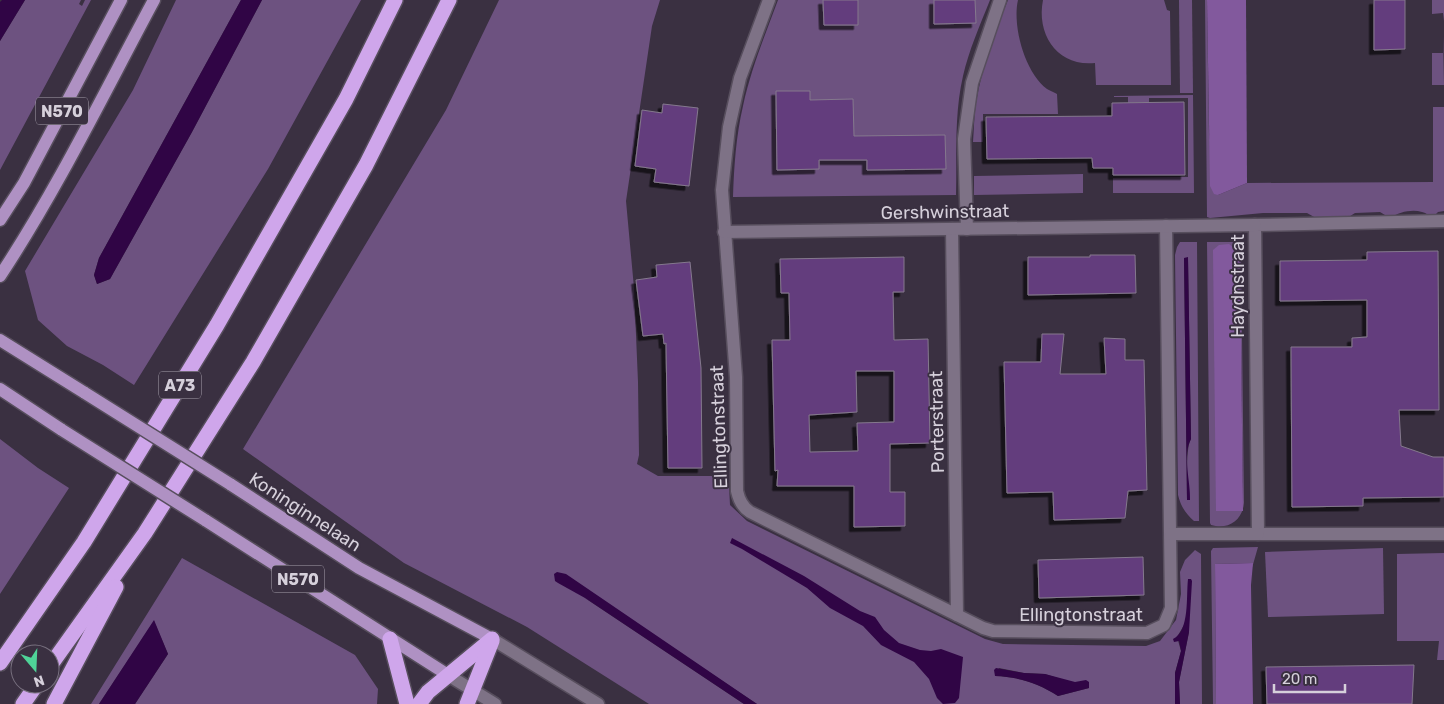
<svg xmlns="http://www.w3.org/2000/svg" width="1444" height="704" viewBox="0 0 1444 704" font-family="Rubik,sans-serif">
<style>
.green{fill:#6d5280;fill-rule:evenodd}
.forest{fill:#82599d}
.water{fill:#300545}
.building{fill:#643c7d;stroke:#84798d;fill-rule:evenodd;filter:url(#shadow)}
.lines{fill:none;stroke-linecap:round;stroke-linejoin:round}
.street-casing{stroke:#574e5d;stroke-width:15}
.secondary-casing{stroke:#574e5d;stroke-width:15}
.primary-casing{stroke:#574e5d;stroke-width:15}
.highway-casing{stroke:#574e5d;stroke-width:18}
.street{stroke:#7e7286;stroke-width:12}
.secondary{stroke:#7e7286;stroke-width:12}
.primary{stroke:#af91c3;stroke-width:12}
.highway{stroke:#cfa6eb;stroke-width:15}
.primary-bridge-casing{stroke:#574e5d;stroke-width:15;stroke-linecap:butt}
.primary-bridge{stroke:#af91c3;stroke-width:12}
.labels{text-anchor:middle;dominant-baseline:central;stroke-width:4;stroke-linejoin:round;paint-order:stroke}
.shield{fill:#3a3041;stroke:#a7a0ad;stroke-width:1}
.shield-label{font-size:16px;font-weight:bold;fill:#d6d0db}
.street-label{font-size:18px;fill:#d6d0db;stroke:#3a3041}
</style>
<defs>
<filter id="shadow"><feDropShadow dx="-4.5" dy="4.5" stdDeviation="0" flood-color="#0009"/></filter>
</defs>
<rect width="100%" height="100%" fill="#3a3041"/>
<g class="green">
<polygon points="25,0 81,0 79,4 82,6 85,0 91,0 0,170 0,41"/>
<polygon points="176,0 241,0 99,258 94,275 97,284 110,279 192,132 262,0 361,0 268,169 134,385 103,365 67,346 38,320 25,271 133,90"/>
<path d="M499 0H660L652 26 626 201 634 288 638 382 639 455 637 464 658 476H720L729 486 730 505 747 521 985 639 1003 644 1146 646 1160 641 1176 620 1181 594 1180 572 1185 560 1195 550 1201 554 1202 704H1180L1179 682 1189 632 1184 625 1177 637 1181 651 1175 673V704H757L659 639 558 583 585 598 744 704H649L527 627 404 563 243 449 446 110ZM999 668 1024 673 1045 674 1089 688 1058 696C1038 683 1019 677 995 676Z"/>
<path d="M778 0H990C980 25 969 50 963 76 954 115 957 156 956 195L733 197C734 167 736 136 743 106 751 69 765 35 778 0Z"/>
<path d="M1008 0H1018C1012 26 1025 73 1047 89 1050 91 1054 92 1057 94L1058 114H983V142H973C974 129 974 116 976 103 982 67 994 34 1008 0Z"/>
<path d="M1043 0H1164L1167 10 1170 11 1171 85H1096L1095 63C1058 67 1036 35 1043 0Z"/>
<polygon points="1179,0 1192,0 1193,93 1180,93"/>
<path d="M1205 0H1207L1209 133 1218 195 1247 183 1433 182V107H1444V211L1438 212 1433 217C1428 216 1427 213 1422 212 1412 209 1399 212 1390 218L1380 212 1355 213 1347 218H1316L1307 213H1263L1210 218 1207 217Z"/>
<polygon points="1432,0 1444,0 1444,21 1443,13 1432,14"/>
<polygon points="1443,36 1444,85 1432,85 1432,53 1443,53"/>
<polygon points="1193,95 1194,193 1113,193 1113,178 1188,177 1188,98 1149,98 1149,102 1128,103 1128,97 1114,97 1114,96"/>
<polygon points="1083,174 1083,193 974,195 974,176"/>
<path d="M1180 242H1197L1199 521H1194C1186 514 1181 507 1178 495L1175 255 1177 247ZM1184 258 1188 260 1191 439C1185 449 1188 485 1187 500Z"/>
<path d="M1207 242H1236L1241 252 1244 503C1242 521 1228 530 1211 525L1210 523ZM1234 247 1240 253 1243 511Z"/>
<polygon points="0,439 38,468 69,488 0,594"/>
<polygon points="1258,547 1252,568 1254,704 1252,563 1215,564 1216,704 1213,704 1211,551 1213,548"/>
<polygon points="1383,548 1384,614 1268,617 1265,552"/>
<polygon points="1444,553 1444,660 1437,660 1439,641 1397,641 1397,554"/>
<polygon points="182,558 355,655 378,689 377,704 135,704 168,654 154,621 99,704 91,704"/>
</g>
<g class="forest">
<polygon points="1207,0 1246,0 1247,183 1218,195 1214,194 1210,186"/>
<polygon points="1229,244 1240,253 1243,511 1216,511 1213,250 1219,245"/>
<polygon points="1253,563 1251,585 1253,704 1216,704 1215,564"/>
</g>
<g class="water">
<polygon points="2,0 25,0 0,41 0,2"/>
<polygon points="241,0 262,0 192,132 110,279 97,284 94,275 99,258"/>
<path d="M1188 257 1191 439C1182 455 1191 483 1190 500H1187L1184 258Z"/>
<polygon points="732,538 804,576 860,611 875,617 884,630 899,643 920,650 931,651 941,649 963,657 959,698 955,703 943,704 937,698 929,679 914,662 881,645 863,626 830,608 807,588 742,549 730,543"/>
<polygon points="557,572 566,574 757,704 744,704 585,598 558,583 555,581 554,574"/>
<path d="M1188 579H1191L1192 581 1189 632 1179 682 1180 704H1175V673L1181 651 1179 641 1174 642 1173 639C1190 631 1186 596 1188 579Z"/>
<polygon points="154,620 168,654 135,704 99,704"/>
<path d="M996 668 1024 673 1045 674 1075 682 1086 680 1089 682V688L1058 696C1038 683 1019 677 995 676L994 670Z"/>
</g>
<g class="building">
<polygon points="823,0 858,0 858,25 824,25"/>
<polygon points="934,0 975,0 976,23 934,24"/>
<polygon points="1374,0 1405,0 1405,49 1374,50"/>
<polygon points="776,91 810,91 810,100 853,99 854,136 945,135 946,169 867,170 867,160 819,160 819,169 777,170"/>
<polygon points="1184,102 1185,175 1113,175 1113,168 1093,168 1092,158 987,159 986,117 1112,116 1112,103"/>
<polygon points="663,104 698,108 689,186 654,182 656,169 635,166 642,110 662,113"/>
<polygon points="1438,251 1439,410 1399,410 1401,446 1433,457 1444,457 1444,497 1363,498 1363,506 1292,507 1291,347 1352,347 1352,338 1367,337 1367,300 1280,301 1280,261 1367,260 1367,252"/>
<polygon points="1090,255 1135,255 1136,293 1028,295 1028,257 1090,257"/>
<path d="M904 257V292H893L894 340 928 339 930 443 890 444V492H905V526L854 527V486H777L778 470 775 471 772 340H790L789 293H781L780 259ZM856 371H894V422L857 423 858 451 810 452 809 415 857 412Z"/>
<polygon points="690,262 701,368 702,468 668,468 666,343 664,344 663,334 643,336 636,280 657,277 656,265"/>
<polygon points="1042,334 1064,334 1060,374 1106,374 1104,338 1125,339 1125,360 1144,360 1147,490 1128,491 1125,518 1054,520 1053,492 1007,493 1004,362 1041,362"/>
<polygon points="1143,557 1144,595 1039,598 1038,560"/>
<polygon points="1414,665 1412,704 1267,704 1266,667"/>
</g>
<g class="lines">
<defs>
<g id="street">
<path d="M769 0 740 78 729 127 722 190 736 377 737 491C739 500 742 507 750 512L983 628 993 631 1147 633 1164 625 1171 608 1166 226"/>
<polyline points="1444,221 1255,225 1258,534 1444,534"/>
<polyline points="952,229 957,615"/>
<polyline points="967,229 964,139 972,83 1000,0"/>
<polyline points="724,232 1255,225"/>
<polyline points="1171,534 1258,534"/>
</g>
<g id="secondary">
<polyline points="492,639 598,704"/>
<polyline points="448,675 495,704"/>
</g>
<g id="primary">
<polyline points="0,220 24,183 121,0"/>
<path d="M0 276C58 188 104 93 154 0"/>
<polyline points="0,340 85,393"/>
<polyline points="0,389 62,430"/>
<polyline points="230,484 359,568 492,639"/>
<polyline points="205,520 448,675"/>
</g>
<g id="highway">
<polyline points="390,639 407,704"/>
<polyline points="0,663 84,542 217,325 346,99 395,0"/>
<polyline points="50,666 145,533 253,362 366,165 449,0"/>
<polyline points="23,704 37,684"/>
<polyline points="54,704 116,587"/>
<polyline points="419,704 428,692 492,639"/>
<polyline points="467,704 492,641"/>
</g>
</defs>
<use href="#street" class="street-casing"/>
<use href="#secondary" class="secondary-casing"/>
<use href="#primary" class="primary-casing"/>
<use href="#highway" class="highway-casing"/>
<use href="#street" class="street"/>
<use href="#secondary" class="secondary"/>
<use href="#primary" class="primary"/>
<use href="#highway" class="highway"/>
<defs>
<g id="primary-bridge">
<polyline points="85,393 230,484"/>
<polyline points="62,430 205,520"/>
</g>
</defs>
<use href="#primary-bridge" class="primary-bridge-casing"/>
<use href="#primary-bridge" class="primary-bridge"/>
</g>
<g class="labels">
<g class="shield">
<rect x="36" y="97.5" width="52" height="27" rx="4"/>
<rect x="159" y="371.5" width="42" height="27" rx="4"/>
<rect x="272" y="565.5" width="52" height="27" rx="4"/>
</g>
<g class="shield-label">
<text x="62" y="111">N570</text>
<text x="180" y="385">A73</text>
<text x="298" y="579">N570</text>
</g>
<g class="street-label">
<text transform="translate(945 212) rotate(-1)">Gershwinstraat</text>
<text transform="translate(1238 286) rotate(-90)">Haydnstraat</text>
<text transform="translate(937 422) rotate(-91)">Porterstraat</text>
<text transform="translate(719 427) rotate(-92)">Ellingtonstraat</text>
<text transform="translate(305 512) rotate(33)">Koninginnelaan</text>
<text x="1081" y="615">Ellingtonstraat</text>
</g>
</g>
<g transform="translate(35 669) rotate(161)"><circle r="24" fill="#3a3041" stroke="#78707f"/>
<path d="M0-4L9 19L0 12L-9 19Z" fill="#4fd398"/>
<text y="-8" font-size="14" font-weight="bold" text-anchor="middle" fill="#d6d0db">N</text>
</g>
<path d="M1274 684v8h71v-8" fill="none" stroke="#d6d0db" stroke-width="2.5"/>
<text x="1282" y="684" font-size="15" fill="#d6d0db" stroke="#3a3041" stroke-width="4" paint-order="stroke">20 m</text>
</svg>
